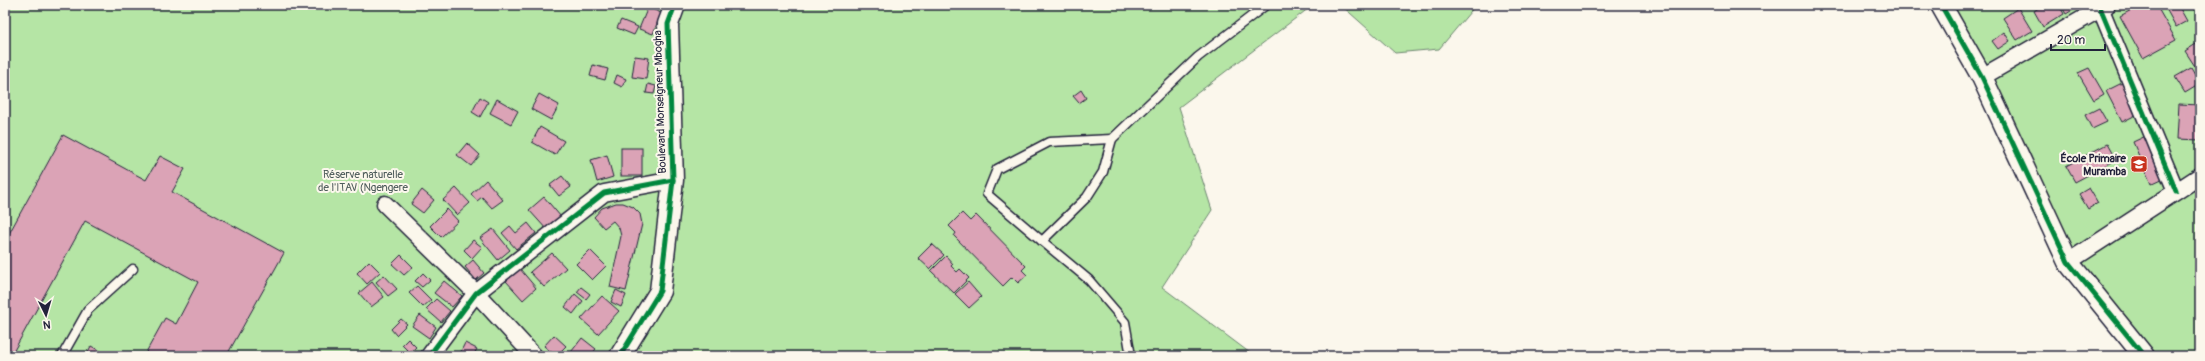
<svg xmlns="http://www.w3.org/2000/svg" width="2205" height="361" viewBox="0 0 2205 361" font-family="Pangolin,sans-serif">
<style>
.green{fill:#b5e5a5;stroke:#6c8470}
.building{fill:#dba3b6;stroke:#22223b}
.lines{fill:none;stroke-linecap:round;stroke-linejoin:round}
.service-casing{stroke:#22223b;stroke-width:11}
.minor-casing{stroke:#22223b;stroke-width:19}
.tertiary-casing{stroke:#22223b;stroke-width:23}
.service{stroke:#fbf7ec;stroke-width:8}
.minor{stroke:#fbf7ec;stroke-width:16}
.tertiary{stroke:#fbf7ec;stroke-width:20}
.cycleway-casing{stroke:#fbf7ec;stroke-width:8}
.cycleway{stroke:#00873e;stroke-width:5}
.labels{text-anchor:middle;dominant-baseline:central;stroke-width:4;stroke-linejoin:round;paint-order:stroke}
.street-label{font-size:11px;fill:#22223b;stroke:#fbf7ec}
.poi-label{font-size:11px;font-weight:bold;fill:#22223b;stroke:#fbf7ec;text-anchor:end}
.park-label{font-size:11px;fill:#4e5c5b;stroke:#fbf7ec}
</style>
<rect width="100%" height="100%" fill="#fbf7ec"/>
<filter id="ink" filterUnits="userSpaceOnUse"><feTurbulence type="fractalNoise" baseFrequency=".025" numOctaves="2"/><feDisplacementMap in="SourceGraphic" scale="8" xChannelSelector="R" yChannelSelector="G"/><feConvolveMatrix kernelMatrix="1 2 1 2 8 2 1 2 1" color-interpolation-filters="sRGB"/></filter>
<g filter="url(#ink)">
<g class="green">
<polygon points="5,5 1313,5 1179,107 1212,210 1162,287 1254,356 5,356"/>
<polygon points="1341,5 1476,5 1439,49 1395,53"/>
<polygon points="1929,5 2200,5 2200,356 2136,356"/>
</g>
<g class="building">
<polygon points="2043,5 2059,5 2064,14 2043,27 2034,11"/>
<polygon points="2061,5 2075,5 2076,8 2066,14"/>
<polygon points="2141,5 2156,5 2176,40 2143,58 2120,16"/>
<polygon points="2164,5 2178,5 2187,21 2176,27"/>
<polygon points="648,7 661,13 653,34 639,29"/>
<polygon points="2018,8 2032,31 2017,40 2003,18"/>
<polygon points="621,20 638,27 634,35 617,28"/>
<polygon points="2004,32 2010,41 1998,49 1992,41"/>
<polygon points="2196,44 2200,50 2200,74 2185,51"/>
<polygon points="635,56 649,58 646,79 632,77"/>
<polygon points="593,65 608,69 605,80 590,76"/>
<polygon points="2089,68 2104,94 2094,100 2078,73"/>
<polygon points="2191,68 2200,84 2185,93 2175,77"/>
<polygon points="617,75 626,79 622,87 614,83"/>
<polygon points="2122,83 2138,114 2122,122 2106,91"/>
<polygon points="648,84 656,86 654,94 646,93"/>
<polygon points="1081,90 1086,98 1079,103 1073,96"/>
<polygon points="539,94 559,105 551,120 531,109"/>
<polygon points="480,97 488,102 480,117 472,112"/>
<polygon points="497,99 518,111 511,124 490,113"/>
<polygon points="2179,104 2200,105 2200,140 2177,139"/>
<polygon points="2099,108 2107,122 2092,129 2085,115"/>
<polygon points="540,127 564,141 555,155 532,142"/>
<polygon points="63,135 146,180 160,156 185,169 172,192 284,253 227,355 229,356 144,356 165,318 176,324 198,282 85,221 11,356 5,356 5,241"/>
<polygon points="2148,135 2166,177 2151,184 2133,142"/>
<polygon points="467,143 480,155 471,166 457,155"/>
<polygon points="2107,144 2116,160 2075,182 2066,166"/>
<rect x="621" y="148" width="21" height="28"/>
<polygon points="607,155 613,177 597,182 591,160"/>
<polygon points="562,176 571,187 559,196 550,185"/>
<polygon points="486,180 503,200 492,208 482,197 477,201 471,194"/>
<polygon points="456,188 470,203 457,215 443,200"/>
<polygon points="2089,188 2098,203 2088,209 2079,194"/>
<polygon points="422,190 434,200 423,213 411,204"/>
<polygon points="544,197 561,217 547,230 529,210"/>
<polygon points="616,203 623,203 633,207 640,214 642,224 626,291 610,287 621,236 619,228 613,221 604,228 594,217 602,208"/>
<polygon points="447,209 458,221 441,237 430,226"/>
<polygon points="962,213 970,221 976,215 1026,266 1022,270 1027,275 1018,283 1012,277 1003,286 954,236 956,233 949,226"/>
<polygon points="528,223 536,233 516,249 502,233 510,226 516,233"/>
<polygon points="493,229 510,250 498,260 480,238"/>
<polygon points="473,240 482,247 472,258 464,250"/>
<polygon points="932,244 944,255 930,269 918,258"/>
<polygon points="590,250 606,266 592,280 576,264"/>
<polygon points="552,253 566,268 544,287 530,272"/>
<polygon points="401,255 413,267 404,275 392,264"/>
<polygon points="946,256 953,264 951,266 957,272 960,269 969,278 954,293 931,271"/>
<polygon points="473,260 484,273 476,280 465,267"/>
<polygon points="369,261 380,272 367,284 357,273"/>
<polygon points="520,269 536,288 523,300 506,281"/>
<polygon points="423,273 430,280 422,287 415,281"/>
<polygon points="384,275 397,289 388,296 376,282"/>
<polygon points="444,281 462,296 452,307 434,293"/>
<polygon points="372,282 384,297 371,307 359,293"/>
<polygon points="968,282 981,297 969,308 955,294"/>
<polygon points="417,286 431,300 423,307 409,293"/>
<polygon points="581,287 590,294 586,299 577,292"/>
<polygon points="616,290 626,295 621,307 611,302"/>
<polygon points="575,294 583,301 573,314 565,307"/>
<polygon points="602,296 619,311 598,334 581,319"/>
<polygon points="436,299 450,311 441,322 426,309"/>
<polygon points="420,315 436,327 429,338 412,326"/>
<polygon points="401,319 407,324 396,335 391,329"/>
<polygon points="554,335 566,346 556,356 544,346"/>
<polygon points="582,338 596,349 590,356 568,356"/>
<polygon points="408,339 416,347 410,353 402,345"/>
<polygon points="465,343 477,349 473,356 461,351"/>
<polygon points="91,346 109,356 86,356"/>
</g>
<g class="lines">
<defs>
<g id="service">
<polyline points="1042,241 987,194 997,169 1049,142 1112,139"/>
<polyline points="62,356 88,310 133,269"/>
<polyline points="1131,356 1125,322 1089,280 1042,241 1087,197 1103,172 1112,139 1198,57 1266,5"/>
</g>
<g id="minor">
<polyline points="2099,5 2176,191"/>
<polyline points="1982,77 2107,5"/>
<polyline points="385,204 476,293 534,356"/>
<polyline points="2068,262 2200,176"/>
<polyline points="429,356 476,293 604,193 673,180"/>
</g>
<g id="tertiary">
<polyline points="1941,5 1982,77 2068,262 2144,356"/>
<polyline points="620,356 660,291 673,180 668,24 675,5"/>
</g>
</defs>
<use href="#service" class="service-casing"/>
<use href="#minor" class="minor-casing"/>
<use href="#tertiary" class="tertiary-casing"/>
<use href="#service" class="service"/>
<use href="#minor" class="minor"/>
<use href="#tertiary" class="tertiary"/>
<defs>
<g id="cycleway">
<polyline points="1941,5 1982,77 2068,262 2144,356"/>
<polyline points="2099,5 2176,191"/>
<polyline points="429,356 476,293 604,193 673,180"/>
<polyline points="620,356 660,291 673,180 668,24 675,5"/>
</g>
</defs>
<use href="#cycleway" class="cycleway-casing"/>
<use href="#cycleway" class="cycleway"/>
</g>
</g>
<defs>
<symbol id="school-square" viewBox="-11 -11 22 22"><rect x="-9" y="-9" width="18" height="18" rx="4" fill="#c8321e" stroke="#fbf7ec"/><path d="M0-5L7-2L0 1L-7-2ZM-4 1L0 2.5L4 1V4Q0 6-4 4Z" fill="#fff"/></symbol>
</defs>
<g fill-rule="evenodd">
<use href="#school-square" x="2129" y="154" width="20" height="20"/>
</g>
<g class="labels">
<g class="street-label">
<text transform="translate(660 102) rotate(-92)">Boulevard Monseigneur Mbogha</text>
</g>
<g class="poi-label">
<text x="2126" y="158">École Primaire<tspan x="2126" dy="13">Muramba</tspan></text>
</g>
<g class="park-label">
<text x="363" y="174">Réserve naturelle<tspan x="363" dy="13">de l'ITAV (Ngengere</tspan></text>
</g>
</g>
<rect width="2205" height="361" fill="none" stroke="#fbf7ec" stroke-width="20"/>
<rect x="10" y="10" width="2185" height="341" fill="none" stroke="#22223b" stroke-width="1.5" filter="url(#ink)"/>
<g transform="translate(46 315) rotate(175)" stroke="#fbf7ec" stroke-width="3" paint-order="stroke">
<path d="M0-3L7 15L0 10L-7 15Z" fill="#22223b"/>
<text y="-6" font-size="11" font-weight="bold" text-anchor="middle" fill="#22223b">N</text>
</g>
<path d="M2051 44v6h54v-6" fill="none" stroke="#22223b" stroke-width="2"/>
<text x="2057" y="44" font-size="12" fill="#22223b" stroke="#fbf7ec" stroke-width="3" paint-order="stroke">20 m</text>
</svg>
